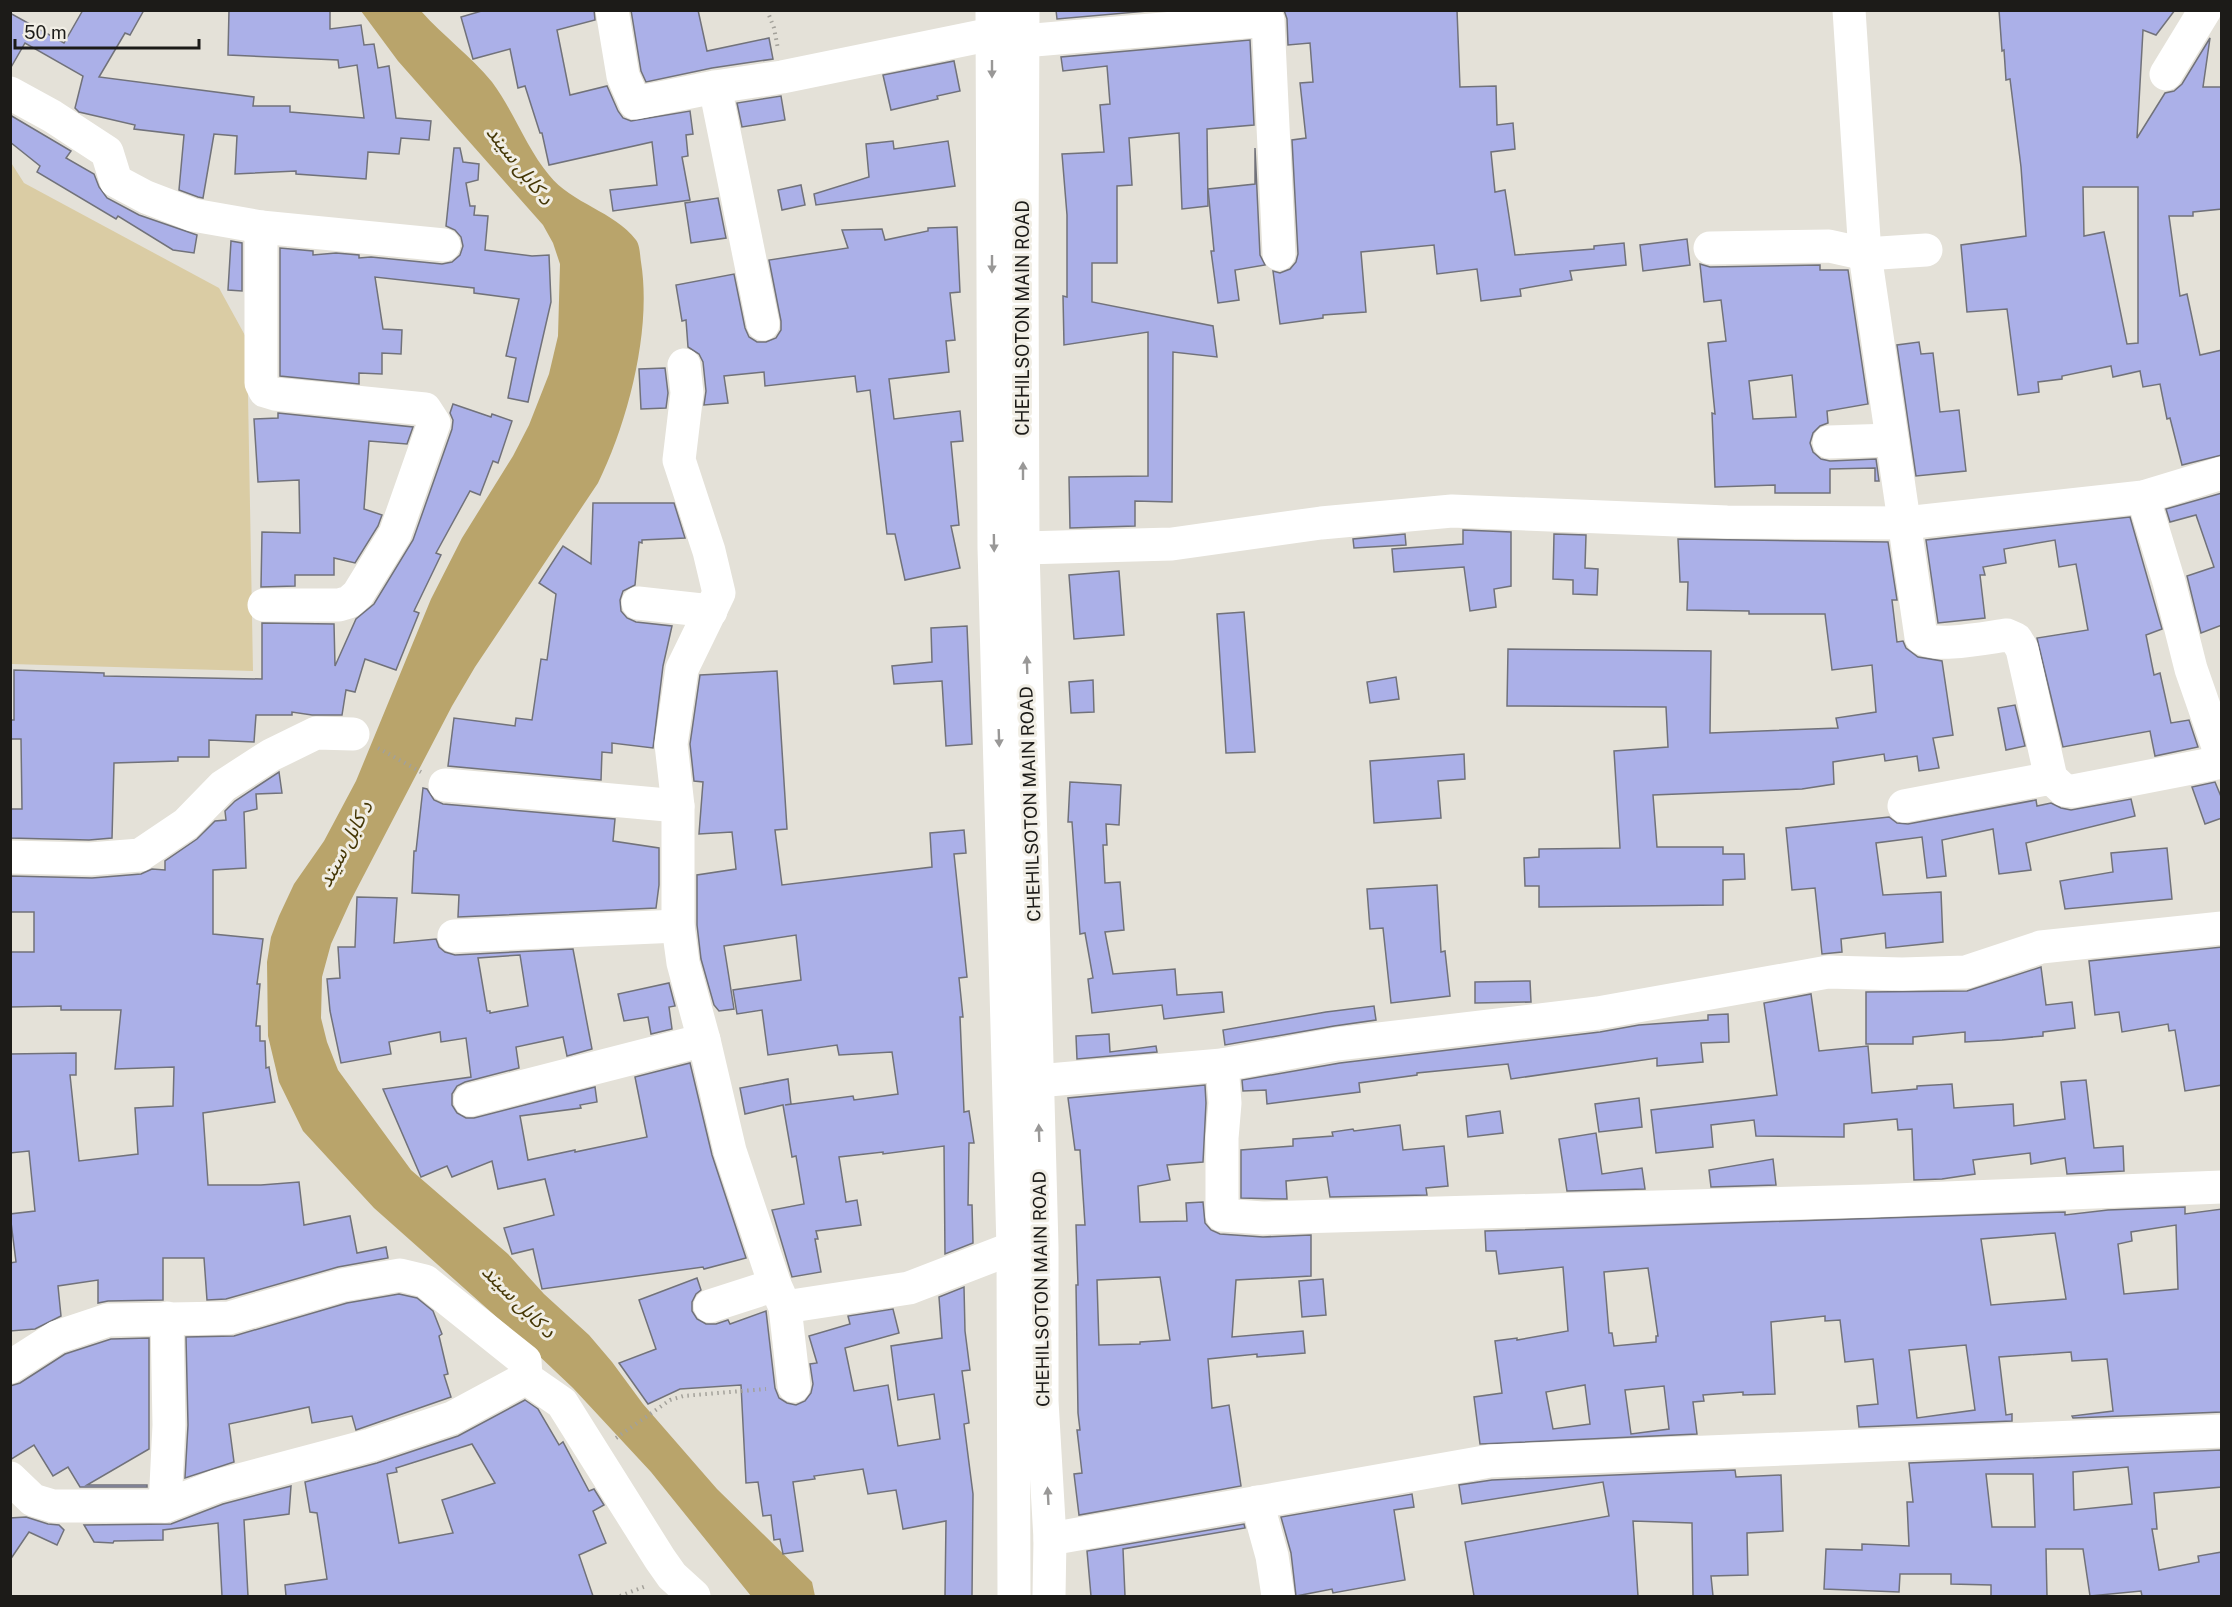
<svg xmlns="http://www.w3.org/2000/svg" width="2232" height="1607" viewBox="0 0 2232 1607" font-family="'Public Sans','Noto Sans Arabic',sans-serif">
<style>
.green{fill:#dacca4}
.water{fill:#b9a46b}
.building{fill:#abb0e8;stroke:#71727a;stroke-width:1.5;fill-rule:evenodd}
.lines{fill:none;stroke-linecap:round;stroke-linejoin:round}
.path{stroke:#a3a19a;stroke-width:4;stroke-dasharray:1.5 4.5;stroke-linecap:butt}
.minor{stroke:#fff;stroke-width:33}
.major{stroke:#fff;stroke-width:33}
.oneway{fill:#999897}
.labels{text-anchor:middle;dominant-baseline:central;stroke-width:6;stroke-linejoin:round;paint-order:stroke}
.street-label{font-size:18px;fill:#1c1b18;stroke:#f1eee5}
.water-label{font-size:20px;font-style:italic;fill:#453706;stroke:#f1eee5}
</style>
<rect width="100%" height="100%" fill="#e4e1d8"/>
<polygon class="green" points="10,161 24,183 219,288 247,339 253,671 11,664"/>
<path class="water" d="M361 11H421C443 36 471 56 492 82 513 110 527 149 549 175 572 204 614 211 636 240 640 245 640 256 641 262 652 330 628 422 598 483L475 667 452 706 351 900 331 944 322 977 321 1018 327 1042 338 1070 411 1170 508 1254 544 1294 589 1335 612 1362 643 1404 717 1489 812 1582 815 1596H751L651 1472 573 1388 518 1336 374 1208 303 1131 279 1082 268 1036 267 962 271 937 279 916 294 884 324 841 356 781 431 599 462 538 513 456 529 425 549 374 558 336 560 264 553 243 543 225 398 61Z"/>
<g class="building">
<polygon points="83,10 144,10 130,35 125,33 99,77 254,97 253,106 290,106 290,112 364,118 357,65 339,68 338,60 228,55 229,10 330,10 330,29 361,25 364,45 374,44 378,68 389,66 396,118 431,121 429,140 401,138 399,154 368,152 366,179 296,174 296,171 235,174 237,136 214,134 203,198 198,197 179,190 184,135 134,129 135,125 79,112 75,108 83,76 25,43 10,69 10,13 64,43"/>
<polygon points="485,10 594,10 595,20 557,30 570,95 607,86 618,111 623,118 631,121 690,111 693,134 686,135 688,156 682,157 690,200 613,211 610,190 657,185 652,142 549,165 542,133 540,133 525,86 518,88 510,49 473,59 461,17"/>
<polygon points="631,10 698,10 707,51 769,38 773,59 712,68 646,82 641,71"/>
<polygon points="1056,10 1159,10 1057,19"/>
<polygon points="1284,10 1457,10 1460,87 1496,86 1497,125 1513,123 1515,149 1491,152 1495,192 1505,190 1515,255 1594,249 1594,246 1624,243 1626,265 1570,271 1572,280 1520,289 1521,296 1481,301 1477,269 1437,274 1434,245 1361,252 1366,312 1323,315 1323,318 1280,324 1273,271 1280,273 1290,269 1296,262 1298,254 1292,140 1306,138 1300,83 1313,82 1310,43 1288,45 1287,19"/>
<path d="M1999 10H2175L2156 35 2143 30 2137 138 2165 93 2174 91 2182 84 2210 38 2203 87H2222V209L2193 212V216H2169L2180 296 2187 294 2200 355 2222 350V455L2182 465 2170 418 2167 419 2160 384 2143 387 2140 371 2113 377 2111 366 2062 376V379L2038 382 2039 392 2018 395 2007 309 1967 312 1961 245 2026 236 2021 167 2010 79 2006 80 2004 50 2002 51ZM2083 187H2138V343L2127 344 2104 232 2084 236Z"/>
<polygon points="1250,40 1254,125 1207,129 1208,206 1182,209 1179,133 1129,138 1132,185 1117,186 1117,263 1092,263 1092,302 1213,326 1217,357 1173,352 1172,502 1135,501 1135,526 1070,528 1069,477 1148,476 1148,332 1064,345 1063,296 1067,297 1067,215 1062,154 1104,152 1100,105 1110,104 1107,66 1063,71 1061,57"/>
<polygon points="954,61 960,91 937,96 938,99 891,110 883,75"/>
<polygon points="781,96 785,120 742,127 737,103"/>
<polygon points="10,115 71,151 66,158 94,174 99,187 107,198 139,215 197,235 194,253 173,250 118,216 116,219 37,172 40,166 10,142"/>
<polygon points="893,141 894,149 948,141 955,186 816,205 814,194 869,177 866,144"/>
<polygon points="454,148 460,148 463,162 479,164 478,180 466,183 470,206 475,206 474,215 488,216 485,250 532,256 549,255 551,302 528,402 508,398 516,358 506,356 519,299 474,293 474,288 375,277 383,329 402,330 401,354 382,353 382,374 359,373 359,384 280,376 280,248 313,251 313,255 336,253 359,255 359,258 371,257 442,264 452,262 460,255 463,246 461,237 455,230 446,226"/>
<polygon points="1255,148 1260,255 1265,265 1235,270 1239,300 1218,303 1211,251 1214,251 1208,189 1255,184"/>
<polygon points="801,185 805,205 782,210 778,190"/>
<polygon points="718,198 726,238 691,243 685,203"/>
<polygon points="957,227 960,292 950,293 955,340 946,341 949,372 889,379 894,419 960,411 963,441 951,442 959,525 951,526 960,568 905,580 895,534 887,534 870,390 857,392 855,376 765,386 764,372 724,376 728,403 704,405 706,391 703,362 699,354 688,347 686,320 682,321 676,285 734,274 745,328 749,337 757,342 766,342 776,338 781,330 781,321 769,260 848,248 842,230 882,229 885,240 928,231 928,228"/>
<polygon points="1687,239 1690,265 1643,271 1640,245"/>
<polygon points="231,241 242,243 242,291 228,290"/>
<path d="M1700 264 1710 267 1820 265V270H1848L1868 404 1827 411 1828 423 1820 426 1813 433 1810 443 1813 452 1821 459 1830 461 1876 459 1879 481H1875V468L1830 469V493H1775V485L1715 487 1712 413 1715 414 1708 343 1726 341 1721 300 1704 302ZM1792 375 1796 417 1753 419 1749 381Z"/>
<polygon points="1919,342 1921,354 1933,353 1940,412 1959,410 1966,471 1916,476 1897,345"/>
<polygon points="665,368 668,393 666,408 641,409 639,369"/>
<polygon points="453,404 491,417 492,414 512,421 498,463 493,461 480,495 470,491 436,553 441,555 414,611 419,613 396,670 365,659 355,692 346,690 342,715 312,715 292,712 292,715 256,715 254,742 209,740 209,757 178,757 178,761 114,763 112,838 89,840 10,838 10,809 22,809 21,739 10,739 10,720 14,720 14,670 104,673 104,676 262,679 262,623 334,624 335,666 356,619 374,604 413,540 452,429 453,420 450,413"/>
<polygon points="278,413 413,427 407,444 369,441 364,509 382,515 378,526 355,563 334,558 334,575 295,575 295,586 261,587 262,532 300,533 299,480 258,482 254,419 278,418"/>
<polygon points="2222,493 2222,625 2201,633 2187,576 2214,567 2196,515 2170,522 2166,509"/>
<polygon points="593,503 674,503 685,538 642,540 642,543 639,542 635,585 623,591 620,600 621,611 627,618 636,622 672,626 663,666 653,748 612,743 612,753 602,752 601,780 448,766 454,718 515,726 516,718 532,720 541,659 547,660 556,594 539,583 563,546 591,564"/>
<polygon points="2130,517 2162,629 2146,635 2154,675 2160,673 2171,723 2189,720 2198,747 2155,756 2150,731 2063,747 2037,638 2088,630 2076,564 2059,567 2055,540 2004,549 2006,563 1983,567 1985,575 1980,575 1985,618 1938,623 1926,540"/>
<polygon points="1463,530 1511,532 1511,586 1494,589 1496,607 1470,611 1464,567 1394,572 1392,549 1463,544"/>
<polygon points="1405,534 1406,545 1354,548 1353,539"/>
<polygon points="1554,534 1586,535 1585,568 1598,569 1597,595 1573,594 1573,580 1553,579"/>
<polygon points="1678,539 1888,542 1897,600 1892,600 1897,642 1903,641 1906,648 1918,657 1942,661 1953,735 1933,738 1939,768 1919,771 1917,756 1885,761 1884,754 1833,762 1834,784 1802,789 1653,795 1657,847 1723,847 1723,854 1744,854 1745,879 1723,880 1723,905 1539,907 1539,886 1525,886 1524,858 1539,857 1539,849 1620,848 1614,751 1668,747 1666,707 1507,706 1508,649 1711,651 1710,733 1838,728 1836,718 1876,712 1872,665 1832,670 1825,614 1749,614 1749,611 1687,610 1688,582 1680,582"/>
<polygon points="1119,571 1124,635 1074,639 1069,575"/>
<polygon points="1244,612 1255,752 1226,753 1217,614"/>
<polygon points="967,626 972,744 946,746 942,681 894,684 892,666 932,662 931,628"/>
<polygon points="777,671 787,829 775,830 782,885 932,867 930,833 964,830 966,853 954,854 967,977 959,978 963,1017 960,1017 964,1112 969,1111 974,1143 969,1143 968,1205 972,1205 973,1243 945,1254 944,1146 883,1154 883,1152 839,1157 846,1202 857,1200 861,1225 816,1231 818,1239 815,1239 821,1272 792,1277 772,1210 804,1204 796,1156 792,1157 783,1105 745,1114 740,1088 788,1079 791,1104 785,1105 853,1096 854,1100 898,1094 892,1052 839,1055 837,1045 768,1055 762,1010 737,1014 733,990 801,980 796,935 724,946 734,1009 719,1011 714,1005 701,959 697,925 697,875 736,869 732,832 699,834 703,782 694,781 690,744 700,675"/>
<polygon points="1396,677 1399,699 1370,703 1367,682"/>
<polygon points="1093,680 1094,712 1071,713 1069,682"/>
<polygon points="2015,705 2025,746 2006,750 1998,708"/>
<polygon points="1464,754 1465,779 1438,781 1441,818 1374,823 1370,761"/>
<polygon points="279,772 282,793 256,794 257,809 244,812 246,868 213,870 213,934 263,939 257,984 260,984 256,1026 260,1026 260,1041 265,1041 266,1068 269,1067 275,1102 203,1113 208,1185 261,1185 299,1182 304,1225 350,1216 357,1253 386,1247 388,1258 338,1267 226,1299 207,1300 204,1258 163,1258 163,1300 108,1301 98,1303 98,1280 58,1286 61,1316 35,1329 10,1331 10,1263 16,1262 10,1214 35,1211 29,1151 10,1153 10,1054 76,1053 76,1075 70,1075 79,1161 138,1154 135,1108 173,1106 174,1067 115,1069 121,1010 61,1010 61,1006 10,1007 10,952 34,952 34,912 10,912 10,876 92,878 141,874 152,869 165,870 165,861 197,839 215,821 226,820 225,811 235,801"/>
<polygon points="1070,782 1121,785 1119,825 1106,824 1107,845 1103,845 1105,883 1120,882 1124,930 1105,932 1113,974 1175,969 1177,995 1222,992 1224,1012 1164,1019 1162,1005 1092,1013 1088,979 1093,978 1085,933 1080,934 1072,822 1068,822"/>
<polygon points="2215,782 2222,799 2222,818 2205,824 2192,787"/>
<polygon points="423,788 427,789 434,800 443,804 615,819 613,841 659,848 659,885 656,908 458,917 459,895 412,893 414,851 416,851"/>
<polygon points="2131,799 2135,816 2026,843 2031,870 1999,874 1993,829 1942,840 1946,876 1927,878 1922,837 1876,843 1883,895 1941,892 1943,942 1886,948 1885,933 1841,939 1842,952 1822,954 1815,888 1792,890 1786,828 1889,817 1897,823 1908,824 2036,800 2037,806 2051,803 2061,808 2071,810"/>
<polygon points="2167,848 2172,899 2065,909 2060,881 2113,872 2111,853"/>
<polygon points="1437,885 1441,952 1445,951 1450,996 1391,1003 1383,928 1370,929 1367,889"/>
<path d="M357 897 397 898 394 943 436 939 439 947 445 952 455 955 573 949 592 1049 567 1056 563 1037 516 1047 519 1068 465 1082 457 1086 452 1094V1105L457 1113 466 1118H474L595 1087 597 1102 580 1105 581 1108 520 1116 528 1160 575 1150V1152L647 1137 635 1077 690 1063 712 1155 746 1258 704 1269 703 1267 542 1289 533 1249 512 1254 504 1228 554 1215 545 1179 498 1189 492 1161 452 1177 447 1166 421 1177 383 1089 471 1077 466 1038 441 1042 440 1032 389 1042 391 1054 341 1063 330 1011 327 979 340 978 338 947H355ZM520 955 528 1006 490 1013V1011H487L478 958Z"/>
<polygon points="2222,947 2222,1085 2185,1091 2175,1030 2169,1031 2168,1024 2122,1032 2119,1012 2095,1015 2089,961"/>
<polygon points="2041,967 2046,1005 2072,1002 2075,1028 2043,1032 2043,1036 2002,1040 1965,1042 1965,1032 1913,1037 1913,1044 1866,1044 1866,992 1967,991"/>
<polygon points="1530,981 1531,1002 1475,1003 1475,982"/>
<polygon points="669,983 675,1006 669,1007 672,1029 651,1034 648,1017 624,1021 618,994"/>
<polygon points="1811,994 1819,1051 1868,1046 1872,1093 1917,1089 1917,1086 1952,1084 1954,1108 2013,1104 2014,1126 2065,1119 2061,1082 2086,1080 2094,1148 2123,1146 2124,1171 2067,1174 2065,1158 2031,1164 2030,1153 1973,1160 1975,1174 1942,1179 1914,1180 1912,1129 1898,1130 1897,1119 1844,1124 1844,1137 1756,1136 1754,1120 1711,1125 1713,1147 1656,1153 1651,1110 1777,1095 1764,1003"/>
<polygon points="1374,1006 1376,1020 1334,1026 1225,1045 1223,1030 1326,1012"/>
<polygon points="1728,1014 1729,1042 1701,1043 1703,1062 1657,1066 1657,1058 1511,1079 1508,1064 1417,1073 1417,1075 1359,1083 1360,1092 1267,1104 1266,1090 1243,1091 1242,1080 1340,1063 1600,1032 1639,1025 1708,1020 1708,1015"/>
<polygon points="1109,1034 1110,1052 1156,1046 1157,1052 1077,1059 1076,1036"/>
<path d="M1205 1085 1206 1103 1203 1162 1167 1165 1170 1180 1138 1186 1140 1222 1187 1221 1186 1203 1203 1202 1205 1223 1211 1230 1220 1234 1263 1237 1311 1235V1276L1236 1280 1232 1337 1303 1331 1305 1353 1257 1357V1354L1208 1359 1212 1408 1229 1405 1241 1486 1079 1515 1074 1474 1082 1473 1077 1430H1080L1078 1413 1076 1285H1078L1076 1225H1085L1080 1150H1075L1068 1098ZM1160 1277 1170 1340 1140 1342V1344L1099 1345 1097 1280Z"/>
<polygon points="1639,1098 1642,1127 1599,1132 1595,1104"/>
<polygon points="1500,1111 1503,1133 1468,1137 1466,1116"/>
<polygon points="1400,1125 1403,1150 1444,1146 1448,1186 1426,1188 1427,1195 1330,1197 1327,1177 1286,1181 1287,1199 1241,1198 1241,1150 1293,1146 1293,1139 1333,1136 1332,1132 1353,1129 1354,1131"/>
<polygon points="1596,1133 1602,1174 1642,1168 1645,1189 1567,1191 1559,1139"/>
<polygon points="1773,1159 1776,1185 1711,1187 1709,1170"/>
<path d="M2185 1207V1214L2222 1209V1412L2073 1418 2072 1416 2113 1411 2107 1359 2072 1361 2071 1352 1999 1357 2006 1415 2012 1414V1421L1859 1427 1857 1406 1878 1404 1873 1359 1845 1362 1840 1320 1825 1321V1316L1771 1322 1775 1394 1743 1395V1392L1703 1395 1704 1401 1693 1402 1697 1434 1480 1444 1474 1397 1502 1393 1495 1341 1517 1338V1340L1568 1331 1563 1267 1499 1274 1496 1251H1486L1485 1231 2065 1212V1215L2108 1210ZM2176 1225 2178 1289 2124 1294 2118 1244 2132 1241 2131 1232ZM2055 1233 2066 1299 1991 1305 1981 1239ZM1648 1268 1658 1336H1656V1342L1614 1346 1612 1333H1609L1604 1272ZM1966 1345 1975 1410 1917 1418 1909 1350ZM1585 1385 1590 1424 1553 1429 1546 1392ZM1664 1386 1669 1429 1631 1434 1625 1390Z"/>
<polygon points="697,1278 701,1290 696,1294 692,1302 692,1311 697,1319 706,1324 716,1324 728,1320 730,1324 766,1311 775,1388 779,1398 787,1403 796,1405 805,1401 811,1393 813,1384 810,1364 817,1363 809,1336 850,1324 848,1316 893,1309 899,1333 845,1348 854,1391 888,1385 898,1446 940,1439 934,1394 898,1400 891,1346 942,1338 939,1297 964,1287 965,1331 970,1370 962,1371 969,1423 964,1424 973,1494 972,1596 945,1596 946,1521 903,1529 896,1490 868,1494 863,1469 814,1476 815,1479 793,1482 803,1551 783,1554 780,1539 774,1540 771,1515 763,1516 758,1482 746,1483 741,1385 680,1389 648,1404 619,1363 656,1349 639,1300"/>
<polygon points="1323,1279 1326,1315 1302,1317 1299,1281"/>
<polygon points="399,1294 417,1298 433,1311 442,1334 439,1336 448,1374 444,1375 451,1397 356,1430 352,1416 312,1423 309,1407 229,1424 234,1462 185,1478 188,1425 186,1337 234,1336 347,1303"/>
<polygon points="149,1338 149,1449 87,1485 147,1485 147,1487 80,1487 68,1467 53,1476 34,1445 10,1460 10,1386 20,1383 65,1354 111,1339"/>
<path d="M525 1400 538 1409 559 1445 563 1442 589 1491 594 1489 604 1505 593 1511 606 1543 579 1555 593 1596H286L285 1585 327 1579 317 1513 310 1512 305 1482 377 1463 458 1436ZM472 1444 495 1483 442 1500 453 1533 399 1543 387 1474 397 1472 396 1468Z"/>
<path d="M2222 1450V1487L2154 1493 2157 1529H2152L2159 1570 2199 1562 2198 1556 2222 1552V1596H2142L2141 1591 2090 1596 2083 1549H2046L2047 1596H1991V1585L1951 1584V1574H1900L1899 1592 1824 1589 1826 1549 1862 1550V1544L1909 1546 1907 1502H1913L1909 1463ZM2128 1467 2132 1504 2074 1510 2073 1472ZM1986 1474H2033L2035 1527H1992Z"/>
<polygon points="1735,1470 1736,1477 1781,1475 1783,1531 1747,1533 1748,1575 1711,1576 1713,1596 1693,1596 1692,1523 1633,1521 1638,1596 1474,1596 1465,1542 1609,1516 1603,1482 1462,1504 1459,1485 1492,1480"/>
<polygon points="291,1486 289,1514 244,1520 248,1596 222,1596 218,1523 163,1530 163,1540 114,1541 113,1543 94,1542 84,1525 171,1524 223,1504"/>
<polygon points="1412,1494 1414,1507 1394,1510 1405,1580 1333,1593 1332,1589 1296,1596 1291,1553 1281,1517"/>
<polygon points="26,1517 48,1524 59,1525 64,1530 57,1545 29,1532 10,1560 10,1518"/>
<polygon points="1244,1524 1245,1528 1123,1549 1125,1596 1091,1596 1087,1551"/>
</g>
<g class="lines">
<g class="path">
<polyline points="767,10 774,28 778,49"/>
<polyline points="378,748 421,772"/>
<polyline points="616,1438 670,1400 683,1396 766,1389"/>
<polyline points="620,1596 646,1586"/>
</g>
<g class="minor">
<polyline points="612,10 623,76 635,103 715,87 782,77 992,34"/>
<path d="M1849 10 1865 254 1921 637C1932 649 1990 637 2007 635L2016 639 2022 649 2051 778"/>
<polyline points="1023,41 1268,20 1279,254"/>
<polyline points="2166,74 2205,10"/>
<polyline points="715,87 763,324"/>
<polyline points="10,93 52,116 107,152 116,181 146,197 193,215 261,227 444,245"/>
<polyline points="261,227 261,383 265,391 275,394 425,409 434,423 395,534 358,594 349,602 339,605 264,605"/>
<polyline points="1710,248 1829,246 1865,254 1926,250"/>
<polyline points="684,365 687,393 679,460 709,551 719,593 682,669 671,744 678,806 678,926 683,963 704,1040 730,1151 775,1285 785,1307 794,1386"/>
<polyline points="1829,442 1892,440"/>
<polyline points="2143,497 2169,582 2191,669 2222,758"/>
<polyline points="1023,548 1172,544 1321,523 1452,511 1727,522 1905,523 2143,497 2222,473"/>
<polyline points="638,603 711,611"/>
<polyline points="445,785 678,806"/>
<polyline points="1904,806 2051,778 2064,790 2073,791 2222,762"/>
<polyline points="10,857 90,859 140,855 186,824 223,786 271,755 316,733 353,734"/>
<polyline points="454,936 678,926"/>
<polyline points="1222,1065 1225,1103 1222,1138 1222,1215 1263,1218 1869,1201 2222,1187"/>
<polyline points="1037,1081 1222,1065 1337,1044 1598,1013 1828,972 1902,974 1966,972 2041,947 2222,928"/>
<polyline points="470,1100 704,1040"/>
<polyline points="710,1306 775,1285"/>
<polyline points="785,1307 909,1288 1013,1248"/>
<polyline points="10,1367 57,1337 108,1320 229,1318 343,1285 400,1275 425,1281 525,1361 526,1378 562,1403 660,1559 672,1576 694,1596"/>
<polyline points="10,1478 33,1500 53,1506 165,1506 217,1486 371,1445 452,1418 526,1378"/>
<polyline points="1257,1502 1272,1556 1278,1596"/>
<polyline points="165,1506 169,1425 167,1318"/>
<polyline points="1050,1539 1490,1461 2222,1431"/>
</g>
<g class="major">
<polyline points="992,10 994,548 1013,1248 1014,1596"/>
<polyline points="1023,10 1022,267 1023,548 1042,1247 1042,1401 1050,1539 1049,1596"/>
</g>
</g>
<defs><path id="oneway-solid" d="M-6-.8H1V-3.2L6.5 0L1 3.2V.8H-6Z" transform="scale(1.5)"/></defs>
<g class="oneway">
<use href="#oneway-solid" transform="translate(992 69) rotate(90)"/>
<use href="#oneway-solid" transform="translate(992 264) rotate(90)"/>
<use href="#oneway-solid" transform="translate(1023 471) rotate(-90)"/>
<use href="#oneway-solid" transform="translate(994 543) rotate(89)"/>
<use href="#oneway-solid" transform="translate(1027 665) rotate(-92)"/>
<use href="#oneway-solid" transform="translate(999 738) rotate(88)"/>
<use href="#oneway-solid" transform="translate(1039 1133) rotate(-92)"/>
<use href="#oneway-solid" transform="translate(1048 1496) rotate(-93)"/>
</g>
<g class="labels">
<g class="street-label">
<text transform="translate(1022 318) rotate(-90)">CHEHILSOTON MAIN ROAD</text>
<text transform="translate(1030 804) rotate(-92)">CHEHILSOTON MAIN ROAD</text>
<text transform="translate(1041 1289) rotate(-91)">CHEHILSOTON MAIN ROAD</text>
</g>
<g class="water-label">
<text transform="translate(520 165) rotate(52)">د کابل سيند</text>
<text transform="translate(345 844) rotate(-62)">د کابل سيند</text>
<text transform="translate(519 1301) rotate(45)">د کابل سيند</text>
</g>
</g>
<rect width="2232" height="1607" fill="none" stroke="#1c1b18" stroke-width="24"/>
<path d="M15 39v9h184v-9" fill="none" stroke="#1c1b18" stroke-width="3"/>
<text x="24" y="39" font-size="18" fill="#1c1b18" stroke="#f1eee5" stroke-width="4.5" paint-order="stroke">50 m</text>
</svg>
